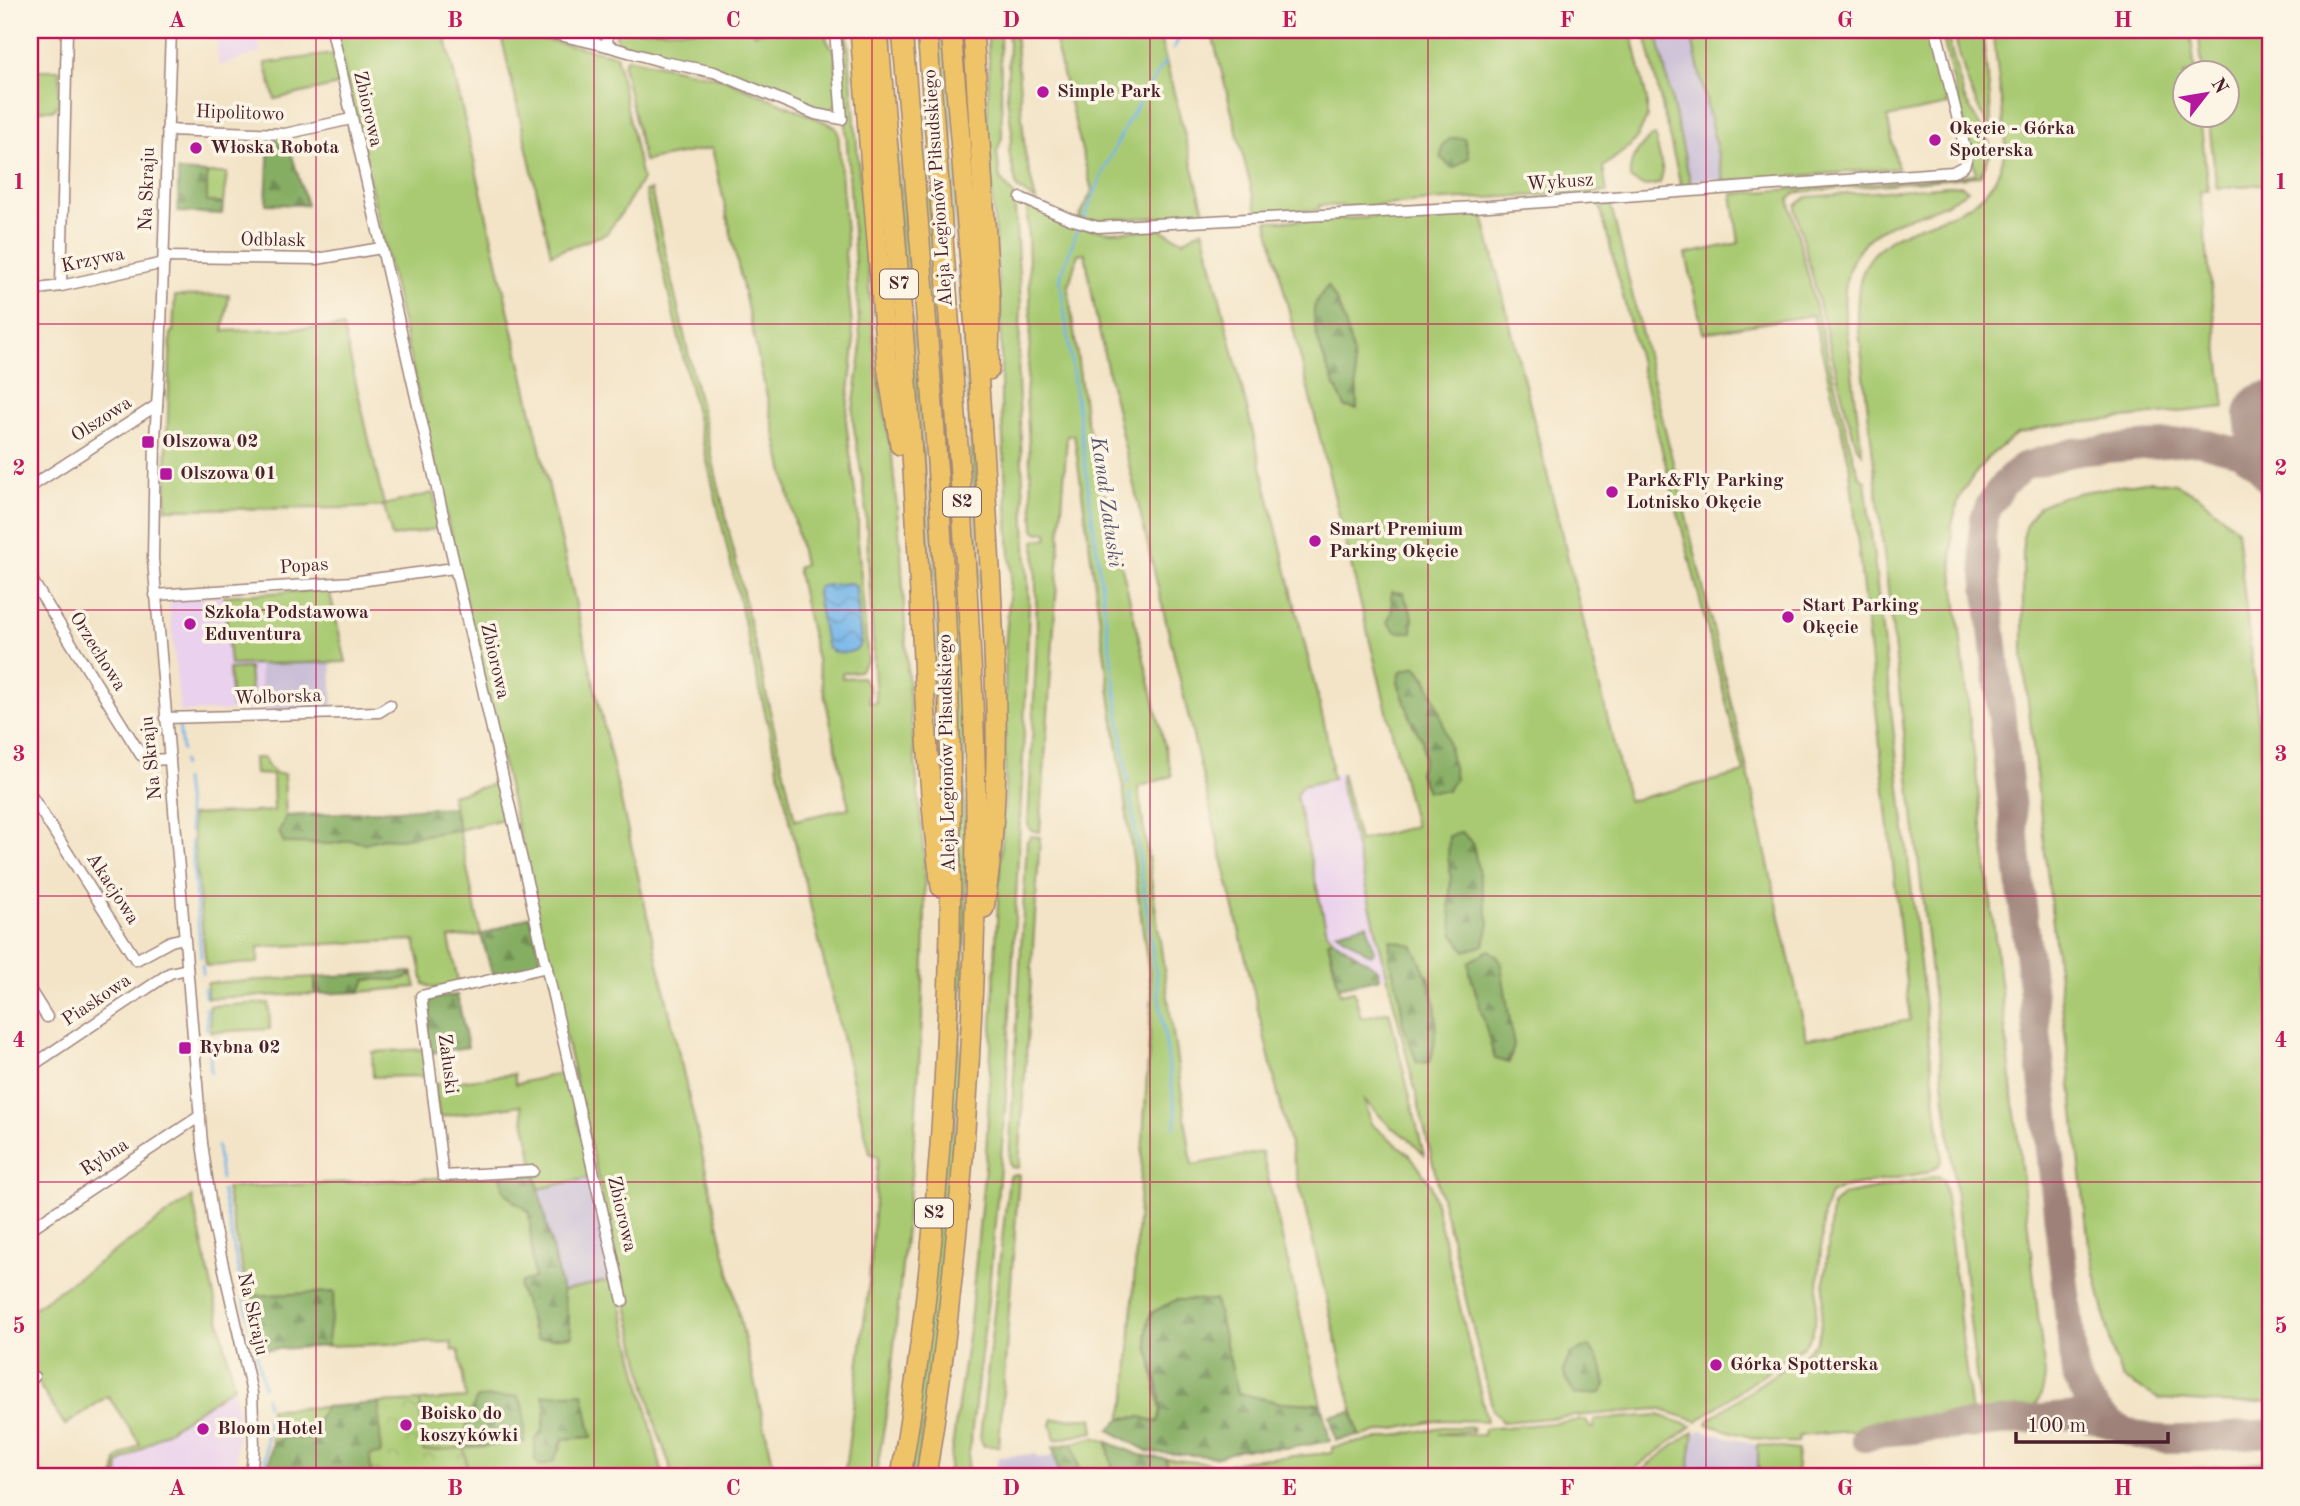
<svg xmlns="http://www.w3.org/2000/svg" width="2300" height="1506" viewBox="0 0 2300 1506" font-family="'Old Standard TT',serif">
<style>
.built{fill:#ead1ed}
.industrial{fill:#cabfd7}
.green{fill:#a9ca72;stroke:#7a744e;stroke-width:2;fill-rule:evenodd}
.forest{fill:url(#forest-firs);stroke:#686648;stroke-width:2}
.park{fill:url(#park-crowns);stroke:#7a744e;stroke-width:2}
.water{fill:url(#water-waves);stroke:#5f6a8a;stroke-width:2}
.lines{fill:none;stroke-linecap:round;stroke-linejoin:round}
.stream{stroke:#74b6e9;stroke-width:2.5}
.taxiway{stroke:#9e8279;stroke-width:28}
.runway{stroke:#9e8279;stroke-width:68}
.street-casing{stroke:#9e8279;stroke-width:13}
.highway-casing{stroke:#9e8279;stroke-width:22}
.street{stroke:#fff;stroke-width:10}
.highway{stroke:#efc469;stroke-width:19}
.grid{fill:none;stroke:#c2185b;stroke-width:2;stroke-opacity:0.55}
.poi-dot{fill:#b5179e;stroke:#fcf5e5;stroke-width:2.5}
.labels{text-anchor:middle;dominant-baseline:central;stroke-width:7;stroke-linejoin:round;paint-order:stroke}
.shield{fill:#fcf5e5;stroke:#7f5f63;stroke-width:2}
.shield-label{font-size:18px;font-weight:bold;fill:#4a1f2b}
.poi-label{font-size:19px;font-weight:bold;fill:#4a1f2b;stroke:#fcf5e5;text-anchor:start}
.street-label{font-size:19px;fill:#4a1f2b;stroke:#fcf5e5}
.water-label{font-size:21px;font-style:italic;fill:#59546e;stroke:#fcf5e5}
.neatline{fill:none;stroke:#c2185b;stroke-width:2.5}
.grid-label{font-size:23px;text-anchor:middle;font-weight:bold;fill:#c2185b}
</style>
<defs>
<pattern id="forest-firs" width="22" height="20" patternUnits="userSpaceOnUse" patternTransform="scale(1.75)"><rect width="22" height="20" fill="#86ae64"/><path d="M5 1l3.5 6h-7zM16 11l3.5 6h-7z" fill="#708d53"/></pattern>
<pattern id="park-crowns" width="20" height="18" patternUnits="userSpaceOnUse" patternTransform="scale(1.75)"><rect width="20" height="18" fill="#a9ca72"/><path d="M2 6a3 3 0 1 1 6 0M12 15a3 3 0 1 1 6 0" fill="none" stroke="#93ad63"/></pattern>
<pattern id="water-waves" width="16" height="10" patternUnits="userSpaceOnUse" patternTransform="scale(1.75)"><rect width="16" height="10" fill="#74b6e9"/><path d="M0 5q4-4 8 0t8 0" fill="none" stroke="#6193bd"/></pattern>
</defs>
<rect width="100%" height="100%" fill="#fcf5e5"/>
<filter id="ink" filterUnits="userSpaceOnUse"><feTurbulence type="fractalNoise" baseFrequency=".0143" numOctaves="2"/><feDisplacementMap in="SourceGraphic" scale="14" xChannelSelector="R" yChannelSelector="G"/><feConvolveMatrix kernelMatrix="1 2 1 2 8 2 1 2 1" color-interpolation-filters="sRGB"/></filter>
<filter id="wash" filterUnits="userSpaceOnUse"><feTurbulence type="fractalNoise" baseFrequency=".00686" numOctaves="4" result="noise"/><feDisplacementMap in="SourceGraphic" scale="28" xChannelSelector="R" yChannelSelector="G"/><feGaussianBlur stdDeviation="1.57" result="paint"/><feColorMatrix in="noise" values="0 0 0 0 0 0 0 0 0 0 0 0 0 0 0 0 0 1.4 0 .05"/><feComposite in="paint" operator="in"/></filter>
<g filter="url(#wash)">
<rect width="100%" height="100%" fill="#f3e4c7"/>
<g class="built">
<polygon points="216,30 254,30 261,52 219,66"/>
<polygon points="224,596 230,665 259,665 263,710 180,712 169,601"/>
<polygon points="1342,773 1390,975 1339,987 1291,785"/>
<polygon points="234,1386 238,1426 235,1476 118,1476 119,1464"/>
</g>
<g class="industrial">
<polygon points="1656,30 1690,30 1724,182 1713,178 1690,182"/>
<polygon points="331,662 333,707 263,710 259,665"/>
<polygon points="588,1178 612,1280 562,1291 539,1189"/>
<polygon points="1700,1430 1758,1445 1758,1476 1688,1476 1695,1434"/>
<polygon points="1036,1454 1037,1458 1055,1456 1059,1476 995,1476 998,1457"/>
</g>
<g class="green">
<polygon points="335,30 444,30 776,1476 670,1476 670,1465 657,1430 640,1362"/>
<polygon points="500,30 616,55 642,179 623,211 606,234 551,254"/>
<polygon points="615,30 753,30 755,34 765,30 826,30 827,41 835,51 839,101 831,110 826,111 769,90 618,43"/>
<polygon points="842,30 847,30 876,364 892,456 901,553 909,694 924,856 925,933 922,1018 913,1157 889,1396 876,1476 836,1476 845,1471 869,1283 878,1157 870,1153 790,821 645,191 651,190 795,820 849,808 797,568 804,564 712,148 644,161 623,65 627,58 724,79 830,124 836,128 838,133 847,246 845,253 854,346 846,421 858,515 858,542 868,661 859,671 842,673 842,678 862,677 869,687 869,702 876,703 865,497 853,421 853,410 861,353 841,55 843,41"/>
<polygon points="885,30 890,30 928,522 939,790"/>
<polygon points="911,30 917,30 954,507 963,687 966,907 958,1090 946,1241 936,1344 916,1476 910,1476 955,1033"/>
<path d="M939 30H944L971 359 991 756 987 790C981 536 960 283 939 30Z"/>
<polygon points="987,30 1000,30 1002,137 997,152 1000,179 1014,195 1021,306 1018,380 1029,605 1022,780 1005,1112 988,1299 966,1476 948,1476 970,1322 986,1155 998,900 1005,789 1005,649 1011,573 1001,403 1001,320 987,123 989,61"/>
<polygon points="1007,30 1015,30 1025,153 1036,201 1017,188 1009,152 1012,132 1007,97 1009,43"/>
<polygon points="1052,30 1158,30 1205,215 1098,220 1089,223 1079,218 1092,191"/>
<polygon points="1211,30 1631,30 1647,100 1647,117 1639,134 1630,146 1603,167 1607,192 1445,200 1361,207 1319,205 1319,210 1257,211"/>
<polygon points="1644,30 1656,30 1691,185 1681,186"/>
<polygon points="1690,30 1930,30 1948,105 1887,117 1898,168 1724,182"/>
<path d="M1941 30H1946L1964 97 1990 144V154L1980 176 1801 192 1794 194 1789 199 1854 461 1859 476 1865 480 1942 1157 1940 1164 1929 1172 1842 1188 1830 1194 1824 1212 1815 1322 1811 1336 1803 1346 1697 1421 1658 1409 1502 1422 1493 1410 1340 782 1342 773 1359 841 1415 826 1267 221 1326 220 1482 211 1628 801 1744 773 1599 202H1610L1748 773 1807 1039 1910 1020 1849 462 1813 315 1703 333 1686 254 1739 243 1732 194 1976 174ZM1426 677 1450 748 1427 790 1419 773 1424 759 1422 739 1413 725 1398 682ZM1389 958 1429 976 1436 1011V1041L1417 1063 1403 1024 1400 997Z"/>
<path d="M1953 30H1982L1990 98 1991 130C1970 99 1962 66 1953 30Z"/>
<path d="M1993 30H2190L2195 73 2184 74V116H2200L2208 190 2200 191 2225 407 2050 426 2017 434 1987 458 1966 486 1958 501 1952 525V562L2045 1375C2044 1390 2040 1405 2027 1413L1981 1419 1857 313C1858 297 1858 280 1866 265 1901 204 1993 239 2006 144Z"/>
<polygon points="2198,30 2270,30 2270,183 2217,189 2208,116 2226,116 2226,74 2203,73"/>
<polygon points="332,54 338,85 275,99 265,63"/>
<polygon points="30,70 60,70 59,104 54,110 30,110"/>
<path d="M1655 136 1663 172 1660 183C1647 188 1640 186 1630 178 1628 161 1639 149 1650 137Z"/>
<polygon points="207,173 227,173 223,203 207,202"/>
<path d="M1962 185 1968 190C1944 209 1915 213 1888 226 1852 243 1842 277 1845 314L1862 453 1857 447 1847 414 1796 211V205L1807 197Z"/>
<polygon points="1027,206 1086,228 1111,232 1159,229 1183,241 1203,229 1325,727 1332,766 1330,767 1333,779 1302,786 1296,795 1327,932 1333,939 1328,941 1340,994 1354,991 1361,1018 1389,1011 1424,1155 1408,1138 1391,1127 1365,1101 1371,1124 1410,1155 1431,1185 1487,1421 1441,1420 1359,1436 1123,440 1096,317 1085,253 1078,254 1068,288 1085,413 1172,776 1138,787 1192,1165 1262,1152 1321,1404 1277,1402 1238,1393 1215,1301 1146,1334 1161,1413 1158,1422 1141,1417 1121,1418 1127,1395 1152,995 1074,435 1067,436 1040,832 1031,830 1028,825 1037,635 1035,542 1036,540 1048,538 1047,532 1039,533 1034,530 1026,396 1031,326"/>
<polygon points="229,295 223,331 343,327 384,505 433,493 441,528 392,537 384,506 357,508 165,509 168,468 166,467 171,332 173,332 175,296"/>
<path d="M2151 481 2176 484 2199 496 2237 529 2270 824V1401L2236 1404 2159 1399 2123 1378 2114 1358 2089 1246 2023 657V538C2026 526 2029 517 2038 508 2055 492 2126 486 2151 481Z"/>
<polygon points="329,589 346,662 230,665 224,596"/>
<polygon points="249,668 252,705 232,707 229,669"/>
<polygon points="254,758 264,758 268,767 276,774 284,774 286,816 279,832 332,844 351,840 365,843 383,838 399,839 459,829 451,795 499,783 507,818 459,830 481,935 449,938 459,986 433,988 424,984 415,940 258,947 258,963 206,966 191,815 274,811 273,775 255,774"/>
<polygon points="1031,836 1040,837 1019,1168 1011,1167 1009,1163 1027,841"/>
<path d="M413 975 416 987 359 992 366 980C386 977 394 984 413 975Z"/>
<polygon points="315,977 315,994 207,998 207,983"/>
<polygon points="269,1003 270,1029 211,1032 209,1006"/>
<polygon points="424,1049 428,1076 373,1077 372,1052"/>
<polygon points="566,1072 591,1177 539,1189 521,1105 439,1117 435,1084 514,1074 516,1084"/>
<path d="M501 1175 522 1207 529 1211 534 1279 529 1316 532 1329 572 1336 562 1291 615 1279 663 1476H572L570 1472 553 1470 549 1476H468L464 1448 423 1451 420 1401 466 1398 459 1351 452 1350 451 1342 327 1346 335 1292 248 1296 226 1188ZM546 1408 563 1439 560 1450 535 1441 543 1430Z"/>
<polygon points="1011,1175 1019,1175 999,1446 984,1446 980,1439 1009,1177"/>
<path d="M1938 1176 1944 1180 1971 1416 1969 1419 1799 1436 1798 1442C1767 1444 1739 1434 1709 1425L1707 1423 1711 1418 1805 1353 1816 1342 1820 1330 1832 1206 1843 1195Z"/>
<polygon points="192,1197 234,1386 119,1464 118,1476 114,1476 117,1459 140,1444 108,1396 65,1425 30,1371 30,1311"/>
<polygon points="325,1407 308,1439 286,1437 272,1443 270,1409"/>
<polygon points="1658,1415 1692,1426 1625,1476 1170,1476 1166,1459 1225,1465 1245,1460 1332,1453 1332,1447 1443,1427 1473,1427 1472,1431 1438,1434 1483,1435 1484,1429 1586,1420 1590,1428 1594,1428 1594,1420"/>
<polygon points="1092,1418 1094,1432 1055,1440 1051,1424 1053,1419"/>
<polygon points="1694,1432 1688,1476 1634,1476 1685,1437"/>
<polygon points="1094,1437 1107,1442 1114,1476 1080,1476 1073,1443"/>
<polygon points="1758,1445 1798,1450 1796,1476 1758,1476"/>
<polygon points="2270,1462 2270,1476 2109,1476"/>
</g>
<g class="forest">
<polygon points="1452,138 1464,138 1469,157 1455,168 1450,167 1441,157 1443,144"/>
<polygon points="269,139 287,139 307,205 266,204"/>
<polygon points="178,171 207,173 207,202 223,203 222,214 178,212"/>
<path d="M1328 286C1349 318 1358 370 1357 409L1345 407C1333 381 1312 338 1314 310 1315 301 1322 293 1328 286Z"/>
<polygon points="1391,592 1403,593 1413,617 1412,632 1396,632 1387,622 1392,612"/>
<path d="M1416 666C1438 689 1450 748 1455 779L1447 791H1427L1419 773 1424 758 1422 739 1413 725 1398 682 1401 671Z"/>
<polygon points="453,807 459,830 399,839 383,838 365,843 351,840 332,844 284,843 279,832 286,816"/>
<polygon points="1462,832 1473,844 1489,923 1484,945 1465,951 1454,935 1449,904 1451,877 1448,857 1449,836"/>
<polygon points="530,916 542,963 493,976 481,935"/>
<polygon points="1367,924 1374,952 1371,955 1336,932"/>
<polygon points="1333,939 1378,969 1380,978 1339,987 1328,941"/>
<path d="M1390 940 1412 945C1434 986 1444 1016 1430 1062L1417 1063 1403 1024 1400 997 1389 958Z"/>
<polygon points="1489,950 1500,959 1514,1046 1509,1063 1495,1059 1470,973 1469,962"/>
<path d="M413 972V975C394 984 386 977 366 980L359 992 315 994V977Z"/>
<polygon points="457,995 468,1047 430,1053 423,1000"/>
<path d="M535 1173 572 1336 537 1339 519 1288 521 1282 534 1278 529 1211C511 1199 503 1199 501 1175Z"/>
<polygon points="335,1292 327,1346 261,1350 248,1296"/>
<path d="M1176 1300H1215L1238 1393 1277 1402 1321 1404 1330 1441 1289 1448 1241 1449 1219 1457 1149 1452 1109 1430 1121 1418 1141 1417 1158 1422C1168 1394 1147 1363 1147 1335 1146 1328 1149 1320 1151 1313Z"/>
<polygon points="1589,1346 1602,1366 1606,1385 1601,1393 1574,1395 1563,1371 1570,1354"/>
<polygon points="583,1393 592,1437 563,1439 554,1461 541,1466 535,1460 535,1441 543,1430 546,1408 543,1395"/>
<polygon points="518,1396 524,1409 525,1442 464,1448 468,1419 477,1398"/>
<polygon points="379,1403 381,1455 370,1455 371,1476 267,1476 272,1443 286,1437 308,1439 325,1407"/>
<polygon points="1352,1412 1359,1436 1336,1440 1330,1415"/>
<polygon points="1107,1442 1140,1455 1166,1459 1170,1476 1114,1476"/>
<polygon points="1073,1443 1080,1476 1059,1476 1053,1447"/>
</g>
<polygon class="park" points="420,1401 423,1451 464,1448 468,1476 371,1476 370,1455 381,1454 379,1403"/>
<path class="water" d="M850 583 854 584 856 588 861 642 859 648C849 654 833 656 826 645L817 594 818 588 822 586Z"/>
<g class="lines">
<g class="stream">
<polyline points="1173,49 1184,30"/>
<polyline points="1084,219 1103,172 1127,123 1165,61"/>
<polyline points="1078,228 1060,278 1128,783"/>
<polyline points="179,725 182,751"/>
<polyline points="183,761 183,766"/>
<polyline points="184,780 190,832"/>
<polyline points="1130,794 1176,1116 1175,1127"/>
<polyline points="191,841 201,958"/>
<polyline points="202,965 203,974"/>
<polyline points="204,988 205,997"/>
<polyline points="206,1008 207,1029"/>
<polyline points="209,1042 211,1073"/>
<polyline points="217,1146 221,1179"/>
<polyline points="222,1190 242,1288"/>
<polyline points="244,1298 264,1387"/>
<polyline points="266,1397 267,1406"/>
<polyline points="265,1464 267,1417"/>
</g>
<g class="taxiway">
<path d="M2270 481 2255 462 2239 452 2197 441 2074 452 2024 466 2004 484 1989 506 1984 519 1982 539 2075 1374C2103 1438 2141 1442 2205 1438 2226 1436 2248 1435 2270 1433"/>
<polyline points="1865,1438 1879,1433 2066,1416 2081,1416 2112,1425"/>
</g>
<polyline class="runway" points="2268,416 2270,431"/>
</g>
</g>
<g filter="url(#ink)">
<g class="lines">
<defs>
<g id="street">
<polyline points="171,30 160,358 155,439 153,559 202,1143 213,1221 252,1393 254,1445 251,1476"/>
<path d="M332 30C426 454 528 877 623 1301"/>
<polyline points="537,30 607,46 664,62 714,72 815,114 842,119 835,30"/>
<polyline points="607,46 608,30"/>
<polyline points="167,130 285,134 351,119"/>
<polyline points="1021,198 1070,219 1098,227 1475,207 1953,172 1964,166 1967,157 1936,30"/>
<polyline points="164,257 317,259 381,248"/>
<polyline points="61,286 67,30"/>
<polyline points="30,290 61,286 164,263"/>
<polyline points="30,487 157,405"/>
<polyline points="30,577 141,755 150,760 170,759"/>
<polyline points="155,595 352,582 454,568"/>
<polyline points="165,718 379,712 390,705"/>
<polyline points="30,794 136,960 171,941 184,938"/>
<polyline points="30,990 47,1017"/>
<polyline points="30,1067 170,973 187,969"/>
<polyline points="533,1171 443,1176 421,996 547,967"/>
<polyline points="30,1229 200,1116"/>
<polyline points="30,1380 34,1377"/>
</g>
<g id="highway">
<polyline points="860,30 887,366 900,445"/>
<path d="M878 30C892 199 908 368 917 538 924 655 925 771 941 887"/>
<path d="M951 30C965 197 979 364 988 532 995 658 1004 783 984 908"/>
<polyline points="973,30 990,300 989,370"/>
<path d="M901 1476C941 1234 955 987 950 743 945 505 922 267 902 30"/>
<path d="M926 1476C960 1263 975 1046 976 830 976 733 970 636 964 539 954 369 940 199 927 30"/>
</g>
</defs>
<use href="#street" class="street-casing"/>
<use href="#highway" class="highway-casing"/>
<use href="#street" class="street"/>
<use href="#highway" class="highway"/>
</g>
</g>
<path class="grid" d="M316 30V1476M594 30V1476M872 30V1476M1150 30V1476M1428 30V1476M1706 30V1476M1984 30V1476M30 324H2270M30 610H2270M30 896H2270M30 1182H2270"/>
<g class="poi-dot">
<circle cx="1043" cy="92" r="7"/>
<circle cx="1935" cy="140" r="7"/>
<circle cx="196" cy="148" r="7"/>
<rect x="141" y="435" width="14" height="14" rx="3.5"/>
<rect x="159" y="467" width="14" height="14" rx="3.5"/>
<circle cx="1612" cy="492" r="7"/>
<circle cx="1315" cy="541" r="7"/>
<circle cx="1788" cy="617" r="7"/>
<circle cx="190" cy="624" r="7"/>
<rect x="178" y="1041" width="14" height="14" rx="3.5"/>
<circle cx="1716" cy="1365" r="7"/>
<circle cx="406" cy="1425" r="7"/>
<circle cx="203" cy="1429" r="7"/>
</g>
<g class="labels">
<g class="shield">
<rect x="880" y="269.5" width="38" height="29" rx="5"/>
<rect x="943" y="487.5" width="38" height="29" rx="5"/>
<rect x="915" y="1198.5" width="38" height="29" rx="5"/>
</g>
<g class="shield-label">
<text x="899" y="284">S7</text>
<text x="962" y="502">S2</text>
<text x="934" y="1213">S2</text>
</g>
<g class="poi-label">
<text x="1057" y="92">Simple Park</text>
<text x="1949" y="129">Okęcie - Górka<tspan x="1949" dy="22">Spoterska</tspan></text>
<text x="210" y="148">Włoska Robota</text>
<text x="162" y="442">Olszowa 02</text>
<text x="180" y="474">Olszowa 01</text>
<text x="1626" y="481">Park&amp;Fly Parking<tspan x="1626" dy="22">Lotnisko Okęcie</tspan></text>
<text x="1329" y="530">Smart Premium<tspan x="1329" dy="22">Parking Okęcie</tspan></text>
<text x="1802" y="606">Start Parking<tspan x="1802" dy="22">Okęcie</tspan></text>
<text x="204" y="613">Szkoła Podstawowa<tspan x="204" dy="22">Eduventura</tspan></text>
<text x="199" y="1048">Rybna 02</text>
<text x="1730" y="1365">Górka Spotterska</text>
<text x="420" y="1414">Boisko do<tspan x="420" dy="22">koszykówki</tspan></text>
<text x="217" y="1429">Bloom Hotel</text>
</g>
<g class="street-label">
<text transform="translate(367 109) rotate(77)">Zbiorowa</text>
<text transform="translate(240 114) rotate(2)">Hipolitowo</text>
<text transform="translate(1560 183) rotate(-4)">Wykusz</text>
<text transform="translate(939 188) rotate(-94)">Aleja Legionów Piłsudskiego</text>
<text transform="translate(148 189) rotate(-88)">Na Skraju</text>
<text transform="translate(273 241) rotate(1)">Odblask</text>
<text transform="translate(93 261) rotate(-12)">Krzywa</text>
<text transform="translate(102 420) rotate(-33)">Olszowa</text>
<text transform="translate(304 567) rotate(-4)">Popas</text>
<text transform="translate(97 652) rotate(58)">Orzechowa</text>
<text transform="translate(494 661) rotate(77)">Zbiorowa</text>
<text transform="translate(278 698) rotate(-2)">Wolborska</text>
<text transform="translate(948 753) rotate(-91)">Aleja Legionów Piłsudskiego</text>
<text transform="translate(152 758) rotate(-96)">Na Skraju</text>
<text transform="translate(112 889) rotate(57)">Akacjowa</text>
<text transform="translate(97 1001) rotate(-34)">Piaskowa</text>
<text transform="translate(447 1064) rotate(83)">Załuski</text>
<text transform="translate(105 1158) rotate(-33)">Rybna</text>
<text transform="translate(621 1214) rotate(77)">Zbiorowa</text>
<text transform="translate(252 1314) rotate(77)">Na Skraju</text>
</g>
<g class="water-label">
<text transform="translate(1106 502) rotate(82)">Kanał Załuski</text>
</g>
</g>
<rect width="2300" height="1506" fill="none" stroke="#fcf5e5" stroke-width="77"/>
<g transform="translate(2206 94) rotate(59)"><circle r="33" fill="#fcf5e5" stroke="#b59f9b" stroke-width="2"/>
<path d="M0-5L12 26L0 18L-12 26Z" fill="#b5179e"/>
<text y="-10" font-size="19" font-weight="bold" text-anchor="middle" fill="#4a1f2b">N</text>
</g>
<path d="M2016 1432v10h152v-10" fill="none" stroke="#4a1f2b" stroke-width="3.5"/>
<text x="2027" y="1432" font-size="21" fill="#4a1f2b" stroke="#fcf5e5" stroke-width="5" paint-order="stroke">100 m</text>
<rect x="38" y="38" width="2224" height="1430" class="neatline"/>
<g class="grid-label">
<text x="177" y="27">A</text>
<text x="455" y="27">B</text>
<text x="733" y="27">C</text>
<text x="1011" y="27">D</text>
<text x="1289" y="27">E</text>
<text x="1567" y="27">F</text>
<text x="1845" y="27">G</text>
<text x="2123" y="27">H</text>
<text x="19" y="189">1</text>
<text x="2281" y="189">1</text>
<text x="19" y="475">2</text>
<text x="2281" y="475">2</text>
<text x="19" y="761">3</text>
<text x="2281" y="761">3</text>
<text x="19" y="1047">4</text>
<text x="2281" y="1047">4</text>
<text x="19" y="1333">5</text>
<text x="2281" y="1333">5</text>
<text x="177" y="1495">A</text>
<text x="455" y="1495">B</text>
<text x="733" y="1495">C</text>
<text x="1011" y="1495">D</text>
<text x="1289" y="1495">E</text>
<text x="1567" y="1495">F</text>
<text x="1845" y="1495">G</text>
<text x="2123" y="1495">H</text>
</g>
</svg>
